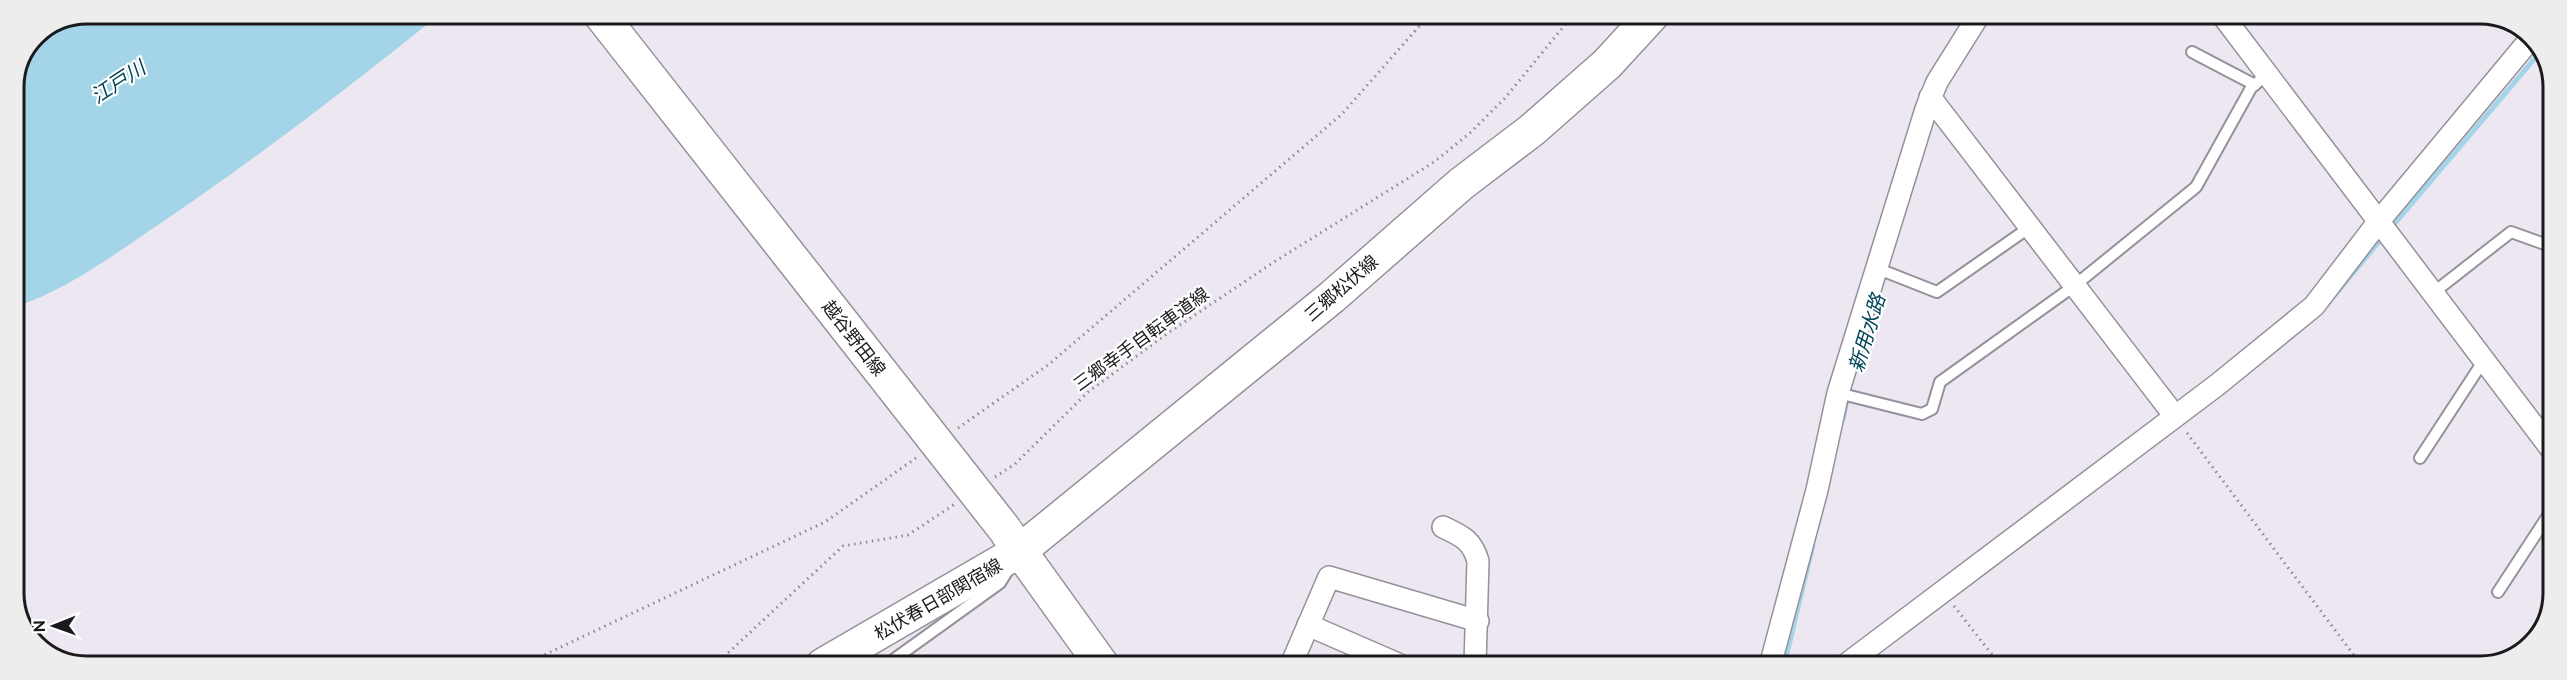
<svg xmlns="http://www.w3.org/2000/svg" width="2567" height="680" viewBox="0 0 2567 680" font-family="Raleway,'Noto Sans JP',sans-serif">
<style>
.water{fill:#a3d4e7}
.lines{fill:none;stroke-linecap:round;stroke-linejoin:round}
.stream{stroke:#a3d4e7;stroke-width:5}
.lane-casing{stroke:#959099;stroke-width:14}
.street-casing{stroke:#959099;stroke-width:24}
.primary-casing{stroke:#959099;stroke-width:36}
.path{stroke:#8e8a91;stroke-width:3;stroke-dasharray:1.5 4.5;stroke-linecap:butt}
.lane{stroke:#fff;stroke-width:10}
.street{stroke:#fff;stroke-width:21}
.primary{stroke:#fff;stroke-width:33}
.primary-bridge-casing{stroke:#959099;stroke-width:36;stroke-linecap:butt}
.primary-bridge{stroke:#fff;stroke-width:33}
.labels{text-anchor:middle;dominant-baseline:central;stroke-width:4.5;stroke-linejoin:round;paint-order:stroke}
.street-label{font-size:18px;fill:#1a191c;stroke:#fff}
.water-label{font-size:20px;font-style:italic;fill:#004558;stroke:#fff}
.rim{fill:none;stroke:#1a191c;stroke-width:3}
</style>
<rect width="100%" height="100%" fill="#ede7f1"/>
<path class="water" d="M87 14H440C347 89 252 162 152 229 109 258 63 292 14 307V87L35 35Z"/>
<g class="lines">
<g class="stream">
<polyline points="2391,228 2541,51"/>
<polyline points="2329,302 2383,237"/>
<polyline points="1843,419 1848,396"/>
<polyline points="1784,666 1813,545"/>
</g>
<defs>
<g id="lane">
<polyline points="2192,52 2255,85"/>
<polyline points="1876,268 1937,292 2030,227"/>
<polyline points="2433,293 2511,232 2553,247"/>
<polyline points="1838,393 1922,414 1932,409 1940,382 2074,286 2196,187 2251,88 2267,74"/>
<polyline points="2420,458 2484,360"/>
<polyline points="2498,592 2551,511"/>
<polyline points="886,665 1000,583 1008,570"/>
</g>
<g id="street">
<polyline points="2223,16 2552,450"/>
<polyline points="1930,97 2174,415"/>
<path d="M1443 527C1462 536 1472 540 1478 561L1475 665"/>
<polyline points="1308,625 1400,665"/>
<polyline points="1291,665 1329,577 1478,621"/>
<polyline points="1770,666 1817,490 1838,393 1926,109 1937,82 1979,15"/>
<polyline points="1844,666 2217,385 2314,306 2379,221 2532,37"/>
</g>
<g id="primary">
<polyline points="1007,533 1102,665"/>
<polyline points="823,665 1021,550 1332,297 1461,184 1532,130 1607,64 1652,15"/>
</g>
</defs>
<use href="#lane" class="lane-casing"/>
<use href="#street" class="street-casing"/>
<use href="#primary" class="primary-casing"/>
<g class="path">
<polyline points="958,428 1048,365 1342,114 1429,15"/>
<polyline points="2187,433 2362,666"/>
<polyline points="995,477 1015,464 1088,392 1168,333 1274,262 1434,162 1470,133 1505,98 1573,15"/>
<polyline points="1954,606 2001,666"/>
<polyline points="523,665 825,522 916,458"/>
<polyline points="715,665 843,546 908,535 955,504"/>
</g>
<use href="#lane" class="lane"/>
<use href="#street" class="street"/>
<use href="#primary" class="primary"/>
<defs>
<polyline id="primary-bridge" points="600,14 1006,531"/>
</defs>
<use href="#primary-bridge" class="primary-bridge-casing"/>
<use href="#primary-bridge" class="primary-bridge"/>
</g>
<g class="labels">
<g class="street-label">
<text transform="translate(1341 288) rotate(-41)">三郷松伏線</text>
<text transform="translate(854 338) rotate(52)">越谷野田線</text>
<text transform="translate(1141 339) rotate(-36)">三郷幸手自転車道線</text>
<text transform="translate(938 599) rotate(-30)">松伏春日部関宿線</text>
</g>
<g class="water-label">
<text transform="translate(118 82) rotate(-33)">江戸川</text>
<text transform="translate(1867 333) rotate(-73)">新用水路</text>
</g>
</g>
<path d="M0 0H2567V680H0ZM87 24H2480A63 63 0 0 1 2543 87V593A63 63 0 0 1 2480 656H87A63 63 0 0 1 24 593V87A63 63 0 0 1 87 24Z" fill="#ededed" fill-rule="evenodd"/>
<path class="rim" d="M87 24H2480A63 63 0 0 1 2543 87V593A63 63 0 0 1 2480 656H87A63 63 0 0 1 24 593V87A63 63 0 0 1 87 24Z"/>
<g transform="translate(54 626) rotate(269)" stroke="#ffffff" stroke-width="4.5" paint-order="stroke">
<path d="M0-4.5L10 22L0 15L-10 22Z" fill="#1a191c"/>
<text y="-9" font-size="16" font-weight="bold" text-anchor="middle" fill="#1a191c">N</text>
</g>
</svg>
